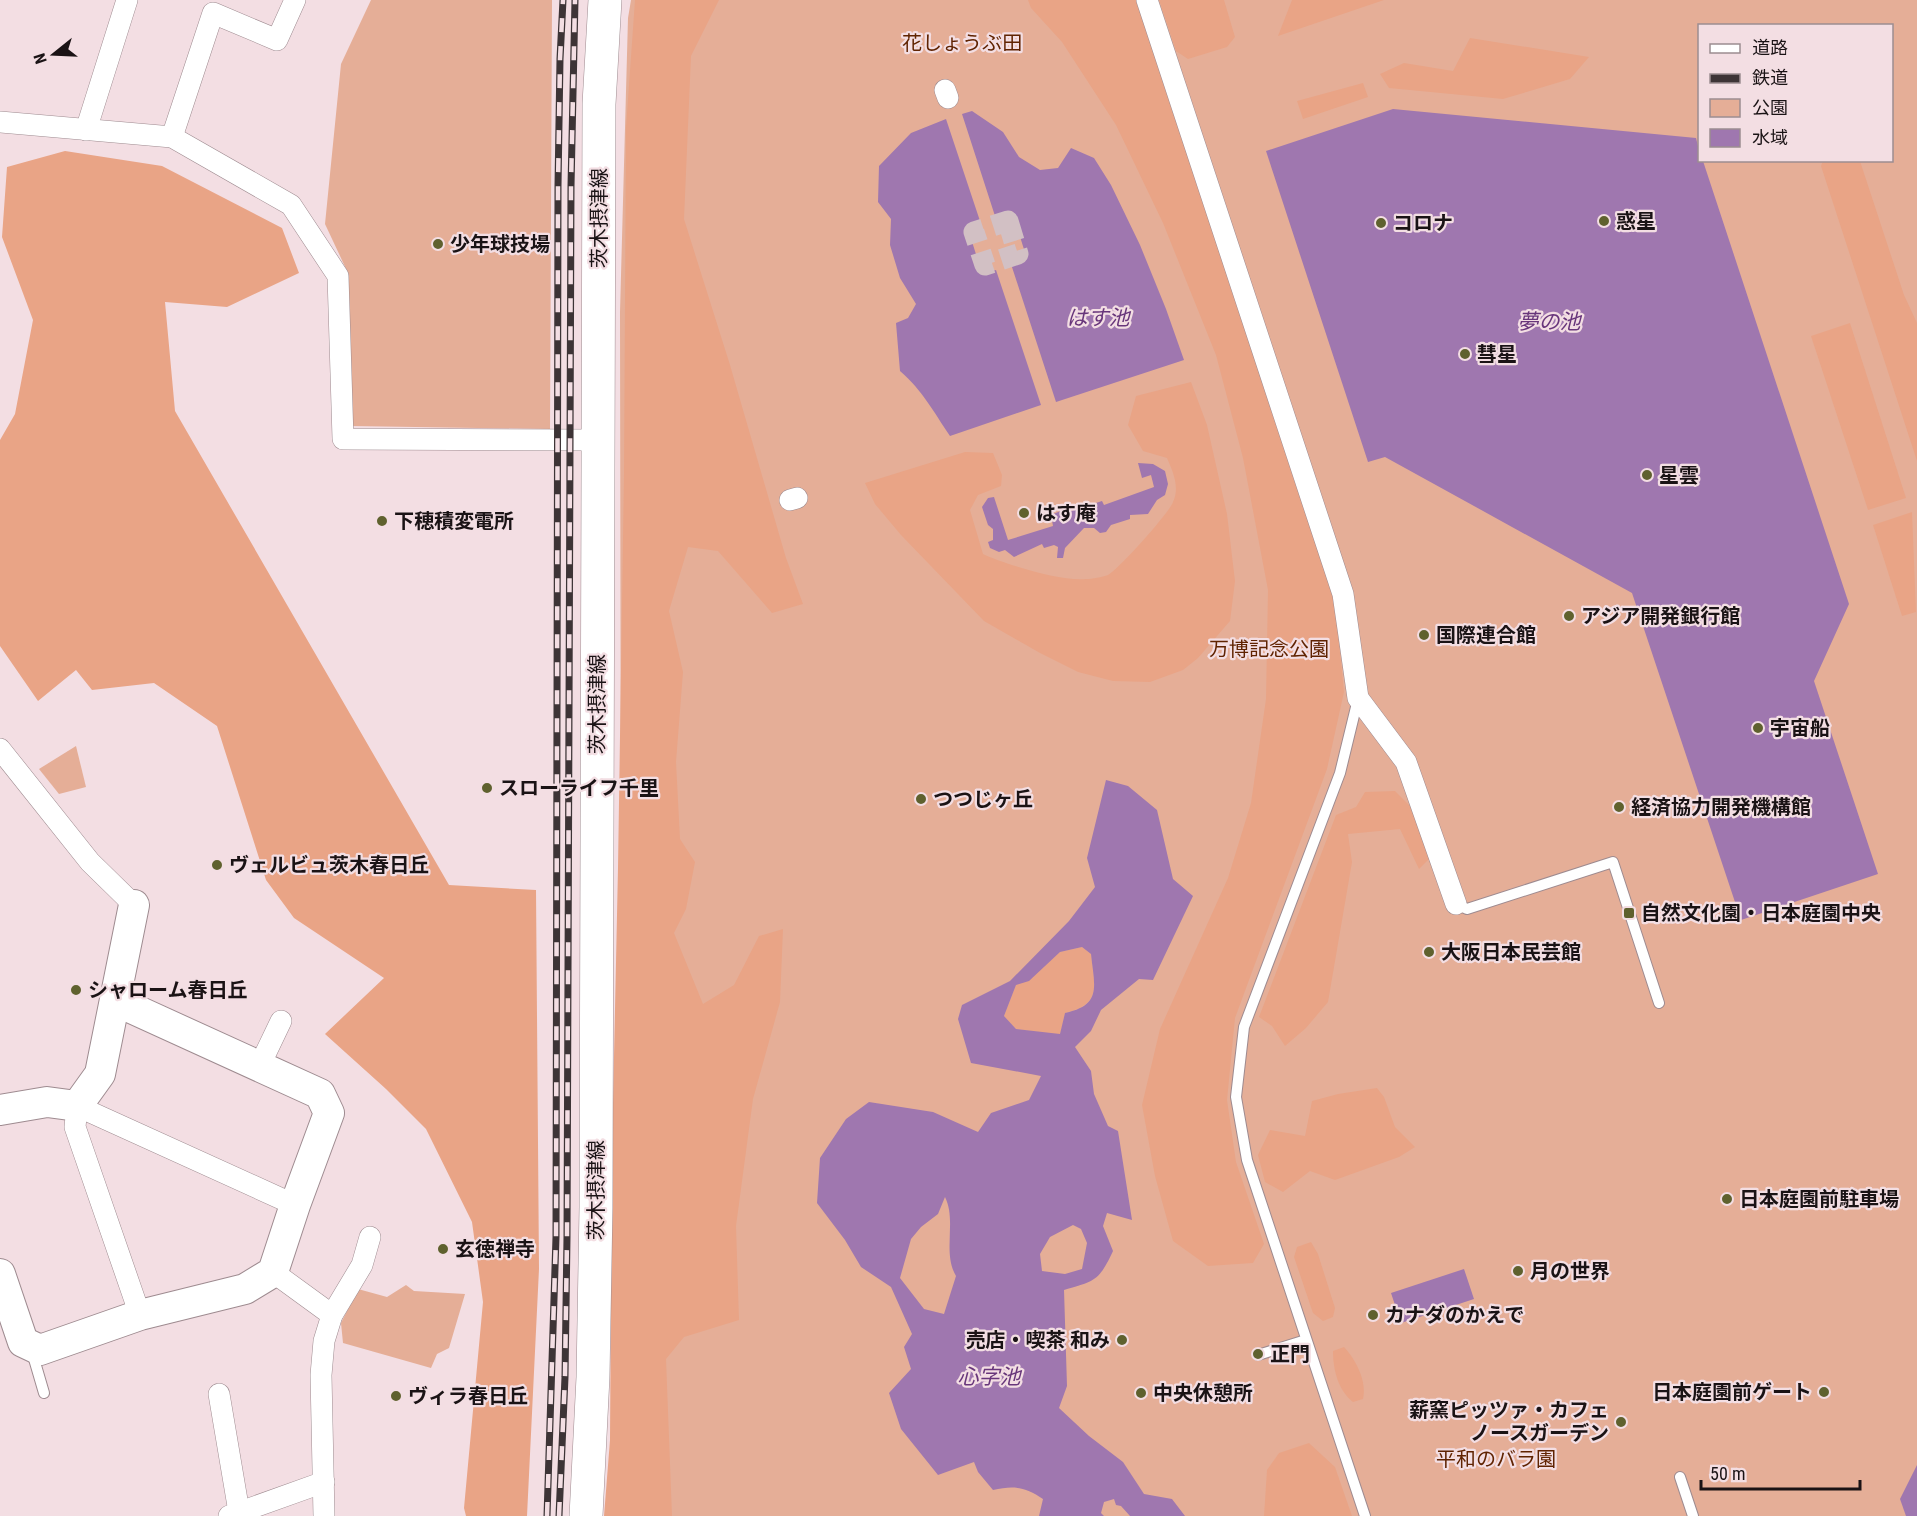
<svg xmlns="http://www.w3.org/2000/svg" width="1917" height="1516" viewBox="0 0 1917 1516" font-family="'Roboto Condensed','Noto Sans JP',sans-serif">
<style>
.green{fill:#e5ae97;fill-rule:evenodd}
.forest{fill:#e9a486}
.water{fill:#9f77af;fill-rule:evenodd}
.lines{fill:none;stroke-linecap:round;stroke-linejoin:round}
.street-tunnel{stroke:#d2c0c4;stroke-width:21;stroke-dasharray:21 10;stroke-linecap:butt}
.lane-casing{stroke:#9e8b90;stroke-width:12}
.street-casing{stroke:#9e8b90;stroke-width:22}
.secondary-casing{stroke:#9e8b90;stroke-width:32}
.primary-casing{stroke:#9e8b90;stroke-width:34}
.lane{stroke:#fff;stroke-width:10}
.street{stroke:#fff;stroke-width:21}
.secondary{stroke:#fff;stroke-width:30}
.primary{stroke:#fff;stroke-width:33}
.rail-casing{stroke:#3d3436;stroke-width:7}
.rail{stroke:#f3dee3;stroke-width:4.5;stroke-dasharray:14;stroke-linecap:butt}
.poi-dot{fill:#5f612e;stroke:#f3dee3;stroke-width:2}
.labels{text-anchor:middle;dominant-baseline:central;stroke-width:4.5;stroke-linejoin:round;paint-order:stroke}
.park-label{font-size:20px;fill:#602301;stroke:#f3dee3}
.street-label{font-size:20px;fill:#1a1315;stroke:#f3dee3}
.poi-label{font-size:20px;font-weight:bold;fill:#1a1315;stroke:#f3dee3;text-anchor:start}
.water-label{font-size:21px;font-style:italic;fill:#68367b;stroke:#f3dee3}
</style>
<rect width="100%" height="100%" fill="#f3dee3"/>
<g class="green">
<polygon points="371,0 552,0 550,429 352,426 348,273 325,224 341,64"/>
<path d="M631 0H1917V1516H610L621 943 620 312 628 18ZM1700 26H1892V160H1700Z"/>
<polygon points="76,746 86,787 59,794 39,769"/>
<polygon points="406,1285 414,1291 465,1294 449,1348 437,1354 431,1368 343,1343 341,1323 358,1289 387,1297"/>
</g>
<g class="forest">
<polygon points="635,0 719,0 691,56 684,219 730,365 786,558 803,604 772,613 718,551 688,547 669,611 683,672 676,762 680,839 695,862 686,909 674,933 703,1004 734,985 759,936 783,929 780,1002 753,1099 736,1226 739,1320 684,1337 666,1359 672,1516 604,1516 610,1440 612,1151 618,868 624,475 626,128"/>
<polygon points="1028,0 1138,0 1334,593 1344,692 1327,769 1235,1018 1227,1100 1236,1162 1264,1244 1253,1263 1208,1266 1173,1241 1155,1176 1142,1105 1160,1029 1228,878 1251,803 1266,699 1268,590 1243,458 1216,355 1163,223 1116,125 1062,42 1031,8"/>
<polygon points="1159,0 1224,0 1235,37 1227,47 1188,59 1176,51"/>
<polygon points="1292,0 1384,0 1278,36"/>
<polygon points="1470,38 1589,57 1570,79 1503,99 1389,88 1380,74 1404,63 1453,71"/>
<polygon points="1363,83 1368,97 1303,119 1297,101"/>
<polygon points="65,151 162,166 282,228 299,273 227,307 165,302 175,411 449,885 536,890 539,1269 527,1516 466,1516 464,1508 483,1302 472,1222 426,1129 386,1089 325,1034 384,978 294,918 266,880 217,726 154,683 92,690 76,670 38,701 0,646 0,440 15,414 33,320 2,237 7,167"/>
<polygon points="1823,161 1860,161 1904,295 1917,323 1917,461 1821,166"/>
<polygon points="1850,323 1906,498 1868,510 1811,336"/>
<path d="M1191 382 1207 425 1227 514 1235 581 1230 621 1198 658 1183 670 1150 682 1113 681 1078 672 1040 653 984 621 901 535 875 504 865 483 965 452 993 453 1002 475 1001 486 978 495 970 510 983 554C1004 564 1063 582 1086 579 1092 579 1102 577 1108 575 1117 571 1170 512 1173 502 1180 487 1173 472 1167 458L1143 451 1128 425 1136 396Z"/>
<polygon points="1912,512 1916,612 1902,616 1873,525"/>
<polygon points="1395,791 1412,808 1431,857 1419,869 1400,829 1348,834 1352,862 1328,1002 1306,1028 1285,1046 1272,1026 1259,1017 1336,815 1356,807 1365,792"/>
<path d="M1082 947 1091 954C1094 985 1103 1004 1065 1013L1060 1035 1016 1029 1004 1016 1016 985 1060 952Z"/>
<polygon points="1377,1088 1384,1097 1395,1127 1415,1147 1399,1157 1335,1180 1310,1171 1283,1192 1265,1182 1258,1155 1270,1130 1305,1136 1312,1101 1338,1094"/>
<polygon points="1311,1242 1318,1254 1335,1308 1333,1317 1323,1321 1313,1313 1294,1257 1297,1247"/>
<path d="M1344 1347C1356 1360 1367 1381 1363 1399L1353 1402C1338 1390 1333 1370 1333 1351Z"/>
<polygon points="1309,1443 1335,1467 1352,1516 1264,1516 1267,1470 1279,1453"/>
</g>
<g class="water">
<polygon points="1393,109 1696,138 1699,150 1700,160 1703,161 1849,604 1814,681 1878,874 1741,920 1632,593 1385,457 1368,462 1266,151"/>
<polygon points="972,111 1003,132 1019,157 1040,170 1058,168 1071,148 1094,158 1111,185 1140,245 1166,309 1184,360 1056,402 1011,264 1027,259 1012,211 995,216 962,114"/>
<path d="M946 119 980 221 967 226 982 273 996 270 1041 405 950 436C933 411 923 391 900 371L896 323 908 318 916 304 900 278 890 245 891 219 878 202 879 166 911 133Z"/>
<polygon points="1138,463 1153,464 1165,471 1168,484 1165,495 1157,500 1148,514 1130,515 1130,519 1111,525 1106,532 1100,533 1094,528 1084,528 1065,548 1063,558 1057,558 1058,547 1054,545 1044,548 1042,544 1014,557 1005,550 999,552 990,548 988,542 993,540 993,529 988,525 982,507 988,498 994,497 1008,540 1053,526 1051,515 1070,507 1071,511 1102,501 1104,505 1154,487 1151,475 1142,478"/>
<path d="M1106 780 1128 786 1157 810 1173 879 1193 896 1153 980 1139 979 1101 1010 1091 1031 1075 1047 1091 1071 1094 1094 1108 1126 1118 1131 1132 1220 1107 1213 1103 1226 1113 1251C1099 1281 1095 1281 1064 1290L1067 1386 1059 1408 1089 1436 1123 1462 1144 1494 1172 1499 1185 1516H1130L1121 1506 1116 1505 1114 1499 1104 1502 1101 1513 1104 1516H1039L1043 1499C1026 1487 1014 1485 993 1490L978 1472 974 1462 938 1475 901 1429 889 1393 911 1369 904 1347 912 1334 891 1287 861 1267 845 1240 817 1203 820 1158 846 1119 869 1102 933 1112 978 1132 991 1113 1029 1100 1041 1076 971 1063 958 1019 962 1005 1010 981 1069 921 1095 887 1087 858ZM1082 947 1091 954C1094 985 1103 1005 1065 1013L1060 1034 1016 1029 1004 1016 1016 985 1029 981 1060 952ZM945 1197C957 1221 942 1252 956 1276L944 1314 924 1309 900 1278 911 1239 921 1227 938 1214ZM1073 1225 1081 1229 1087 1243 1082 1269 1065 1274 1042 1271 1040 1254 1050 1237Z"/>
<polygon points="1464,1269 1474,1299 1401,1323 1391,1293"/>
<polygon points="1917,1465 1917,1516 1906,1516 1900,1499"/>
</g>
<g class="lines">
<polygon class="street-tunnel" points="1008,221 1018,254 985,265 974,232"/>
<defs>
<g id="lane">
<polyline points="1358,699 1340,773 1244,1027 1236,1097 1247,1160 1365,1516"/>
<polyline points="1456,904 1467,909 1613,862 1659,1003"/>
<polyline points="32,1352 44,1393"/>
<polyline points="1258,1355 1306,1340"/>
<polyline points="1680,1477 1693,1516"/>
</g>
<g id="street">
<polyline points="1147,0 1343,594 1358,698 1406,762 1456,904"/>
<polyline points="945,90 948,98"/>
<polyline points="0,122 172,137 291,205 338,276 343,439 598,440"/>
<polyline points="86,130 127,0"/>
<polyline points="172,137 213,13 277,40 295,0"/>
<polyline points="790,500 797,498"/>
<polyline points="0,749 90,862 134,905"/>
<polyline points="259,1067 281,1021"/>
<polyline points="273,1272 332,1315"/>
<polyline points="140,1315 75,1127 77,1106 295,1205"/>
<polyline points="219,1394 239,1512"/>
<polyline points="229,1516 324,1482"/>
<polyline points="324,1516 321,1375 324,1341 332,1315 362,1265 370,1237"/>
</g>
<g id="secondary">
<polyline points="0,1110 47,1102 77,1106 100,1074 134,905"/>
<polyline points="0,1274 23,1342 40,1350 140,1315 245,1289 273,1272 295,1205 329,1113 320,1094 116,1001"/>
</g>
<polyline id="primary" points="586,1516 593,1377 596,1207 599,104 605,0"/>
</defs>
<use href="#lane" class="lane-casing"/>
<use href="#street" class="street-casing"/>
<use href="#secondary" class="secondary-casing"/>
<use href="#primary" class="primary-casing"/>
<use href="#lane" class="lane"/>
<use href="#street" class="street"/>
<use href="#secondary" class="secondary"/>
<use href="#primary" class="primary"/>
<defs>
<g id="rail">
<polyline points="547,1516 556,1237 558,186 560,59 563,0"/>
<polyline points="559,1516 565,1377 567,1237 571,186 575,0"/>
</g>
</defs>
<use href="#rail" class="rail-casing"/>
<use href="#rail" class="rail"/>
</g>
<g class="poi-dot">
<circle cx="1604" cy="221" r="6"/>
<circle cx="1381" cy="223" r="6"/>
<circle cx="438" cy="244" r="6"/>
<circle cx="1465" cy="354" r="6"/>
<circle cx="1647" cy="475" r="6"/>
<circle cx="1024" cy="513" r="6"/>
<circle cx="382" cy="521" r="6"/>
<circle cx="1569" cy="616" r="6"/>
<circle cx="1424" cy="635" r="6"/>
<circle cx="1758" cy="728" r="6"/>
<circle cx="487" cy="788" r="6"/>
<circle cx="921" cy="799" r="6"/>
<circle cx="1619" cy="807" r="6"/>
<circle cx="217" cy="865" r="6"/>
<rect x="1623" y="907" width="12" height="12" rx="3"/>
<circle cx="1429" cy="952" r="6"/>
<circle cx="76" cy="990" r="6"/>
<circle cx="1727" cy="1199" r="6"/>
<circle cx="443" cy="1249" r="6"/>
<circle cx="1518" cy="1271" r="6"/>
<circle cx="1373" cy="1315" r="6"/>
<circle cx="1122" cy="1340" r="6"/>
<circle cx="1258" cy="1354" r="6"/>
<circle cx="1824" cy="1392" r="6"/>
<circle cx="1141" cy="1393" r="6"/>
<circle cx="396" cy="1396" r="6"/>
<circle cx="1621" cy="1422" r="6"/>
</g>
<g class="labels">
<g class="park-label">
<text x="962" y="43">花しょうぶ田</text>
<text x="1269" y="649">万博記念公園</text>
<text x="1496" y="1459">平和のバラ園</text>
</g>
<g class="street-label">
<text transform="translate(599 218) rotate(-90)">茨木摂津線</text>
<text transform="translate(597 704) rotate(-90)">茨木摂津線</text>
<text transform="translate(596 1190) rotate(-90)">茨木摂津線</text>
</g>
<g class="poi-label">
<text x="1616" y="221">惑星</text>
<text x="1393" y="223">コロナ</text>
<text x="450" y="244">少年球技場</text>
<text x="1477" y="354">彗星</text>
<text x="1659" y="475">星雲</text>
<text x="1036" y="513">はす庵</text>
<text x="394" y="521">下穂積変電所</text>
<text x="1581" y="616">アジア開発銀行館</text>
<text x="1436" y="635">国際連合館</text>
<text x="1770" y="728">宇宙船</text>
<text x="499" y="788">スローライフ千里</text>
<text x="933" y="799">つつじヶ丘</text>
<text x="1631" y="807">経済協力開発機構館</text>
<text x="229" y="865">ヴェルビュ茨木春日丘</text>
<text x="1641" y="913">自然文化園・日本庭園中央</text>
<text x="1441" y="952">大阪日本民芸館</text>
<text x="88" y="990">シャローム春日丘</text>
<text x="1739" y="1199">日本庭園前駐車場</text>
<text x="455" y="1249">玄徳禅寺</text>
<text x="1530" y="1271">月の世界</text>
<text x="1385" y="1315">カナダのかえで</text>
<text x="1110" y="1340" text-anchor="end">売店・喫茶 和み</text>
<text x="1270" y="1354">正門</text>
<text x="1812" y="1392" text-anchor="end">日本庭園前ゲート</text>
<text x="1153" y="1393">中央休憩所</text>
<text x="408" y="1396">ヴィラ春日丘</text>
<text x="1609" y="1410" text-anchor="end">薪窯ピッツァ・カフェ<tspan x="1609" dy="23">ノースガーデン</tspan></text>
</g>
<g class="water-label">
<text x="1098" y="318">はす池</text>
<text x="1549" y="322">夢の池</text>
<text x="989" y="1377">心字池</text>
</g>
</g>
<rect x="1698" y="24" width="195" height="138" fill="#f3dee3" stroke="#9c8d91" stroke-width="1.5"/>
<rect x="1710" y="44" width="30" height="9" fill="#ffffff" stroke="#9c8d91" stroke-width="1.5"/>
<text x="1752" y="54" font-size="18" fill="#1a1315">道路</text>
<rect x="1710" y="74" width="30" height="9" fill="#3d3436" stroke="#9c8d91" stroke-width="1.5"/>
<text x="1752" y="84" font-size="18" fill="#1a1315">鉄道</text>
<rect x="1710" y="99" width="30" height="18" fill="#e5ae97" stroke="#9c8d91" stroke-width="1.5"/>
<text x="1752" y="114" font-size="18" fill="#1a1315">公園</text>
<rect x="1710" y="129" width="30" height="18" fill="#9f77af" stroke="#9c8d91" stroke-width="1.5"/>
<text x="1752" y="144" font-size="18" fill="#1a1315">水域</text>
<g transform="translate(54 54) rotate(252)" stroke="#f3dee3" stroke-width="4.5" paint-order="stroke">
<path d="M0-4.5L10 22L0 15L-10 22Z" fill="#1a1315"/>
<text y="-9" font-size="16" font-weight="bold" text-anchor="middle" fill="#1a1315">N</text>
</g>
<path d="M1701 1480v9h159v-9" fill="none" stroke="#1a1315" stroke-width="3"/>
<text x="1710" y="1480" font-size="18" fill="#1a1315" stroke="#f3dee3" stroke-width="4.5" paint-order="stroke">50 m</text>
</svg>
